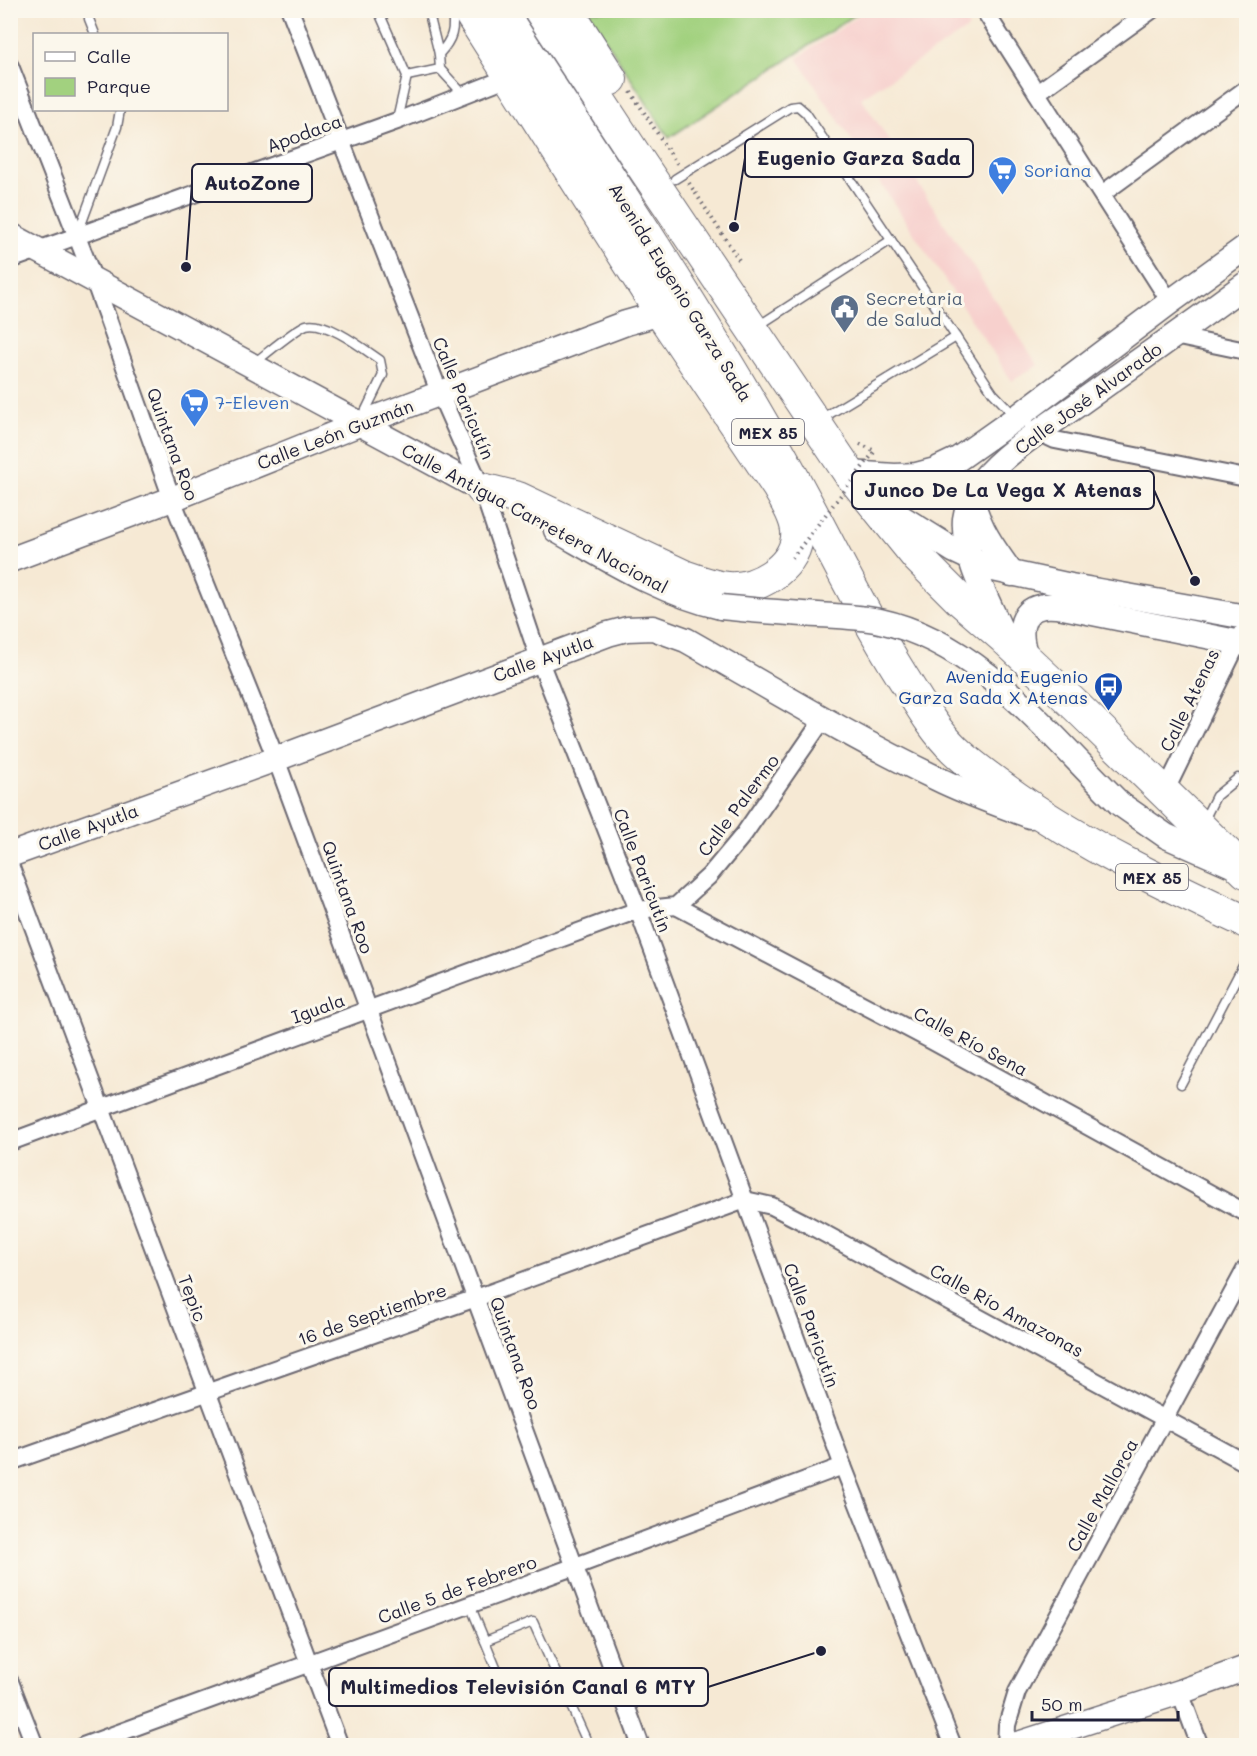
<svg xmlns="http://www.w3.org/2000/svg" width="1257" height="1756" viewBox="0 0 1257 1756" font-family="Mali,sans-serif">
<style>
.built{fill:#f7d0cd}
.green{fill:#a2d17f;stroke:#627a5d;stroke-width:1.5}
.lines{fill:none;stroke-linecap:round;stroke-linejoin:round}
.lane-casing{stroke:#6c6871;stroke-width:11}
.street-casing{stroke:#6c6871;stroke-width:20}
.secondary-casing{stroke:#6c6871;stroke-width:27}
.highway-casing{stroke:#6c6871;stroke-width:34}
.path{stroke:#6c6871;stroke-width:4;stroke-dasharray:1.5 4.5;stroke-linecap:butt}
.lane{stroke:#fff;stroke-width:8}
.street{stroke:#fff;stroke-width:16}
.secondary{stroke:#fff;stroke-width:24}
.highway{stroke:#fff;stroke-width:32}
.secondary-bridge-casing{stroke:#6c6871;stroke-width:27;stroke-linecap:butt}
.path-bridge{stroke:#6c6871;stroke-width:4;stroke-dasharray:1.5 4.5;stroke-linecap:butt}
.secondary-bridge{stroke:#fff;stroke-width:24}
.labels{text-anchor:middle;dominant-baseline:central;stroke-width:6;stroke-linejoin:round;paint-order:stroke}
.shield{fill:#fbf7ec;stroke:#636270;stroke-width:1.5}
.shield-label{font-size:16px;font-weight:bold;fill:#22223b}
.street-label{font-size:18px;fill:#22223b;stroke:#fbf7ec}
.shop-label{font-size:18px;fill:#366cbe;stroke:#fbf7ec;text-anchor:start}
.service-label{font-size:18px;fill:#4e5e75;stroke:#fbf7ec;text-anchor:start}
.transit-label{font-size:18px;fill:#164399;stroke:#fbf7ec;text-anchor:end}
.leader{fill:none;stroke:#22223b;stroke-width:2}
.callout-dot{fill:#22223b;stroke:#fbf7ec;stroke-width:2}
.callout{fill:#fbf7ec;stroke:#22223b;stroke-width:2}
.callout-label{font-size:20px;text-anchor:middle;font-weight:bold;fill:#22223b}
</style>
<rect width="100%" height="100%" fill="#fbf7ec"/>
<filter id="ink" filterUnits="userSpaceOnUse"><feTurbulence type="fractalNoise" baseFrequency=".0167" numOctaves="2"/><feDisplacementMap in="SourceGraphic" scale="12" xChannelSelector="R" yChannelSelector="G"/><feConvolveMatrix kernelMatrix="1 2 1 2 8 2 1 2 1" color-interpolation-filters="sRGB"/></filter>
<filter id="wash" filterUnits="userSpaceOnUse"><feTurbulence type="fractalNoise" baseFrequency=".008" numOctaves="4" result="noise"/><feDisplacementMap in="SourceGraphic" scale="24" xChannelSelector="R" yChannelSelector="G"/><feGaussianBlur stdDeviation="1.35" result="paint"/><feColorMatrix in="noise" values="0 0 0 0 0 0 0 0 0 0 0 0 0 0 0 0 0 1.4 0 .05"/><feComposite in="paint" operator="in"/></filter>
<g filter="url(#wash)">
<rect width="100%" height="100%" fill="#f6e9d4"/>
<polygon class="built" points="867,10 959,11 969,28 861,98 1038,365 1012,381 797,58"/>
<polygon class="green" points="587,11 861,11 669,138"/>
</g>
<g filter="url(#ink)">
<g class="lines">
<defs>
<g id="lane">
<polyline points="89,10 89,19 95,34"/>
<polyline points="378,10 407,76 397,120"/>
<polyline points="428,10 439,54 440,69 464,95"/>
<path d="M439 54C452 40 456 29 451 10"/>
<polyline points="407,76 440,69"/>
<polyline points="675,179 790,107 798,106 806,113 956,337 821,419"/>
<polyline points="78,233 117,127 120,110"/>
<polyline points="758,326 891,240"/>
<polyline points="956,337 993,393 1015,416"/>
<path d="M254 363C265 355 295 329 306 325 325 319 364 349 380 360L383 375 362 418"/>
<polyline points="1203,822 1216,796 1238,778 1246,782"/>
<polyline points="1181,1084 1246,960"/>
<polyline points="470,1605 485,1641"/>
<polyline points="557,1676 505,1690 485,1641 533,1622 589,1746"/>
</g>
<g id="street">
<polyline points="290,10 440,394 482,489 539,659 638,910 843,1466 953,1746"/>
<polyline points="984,10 1170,302"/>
<polyline points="10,66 94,280 172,499 276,759 641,1746"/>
<polyline points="1037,93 1152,10"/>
<polyline points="1102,194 1246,89"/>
<polyline points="10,260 397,121 509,77"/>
<polyline points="1174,336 1246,351"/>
<polyline points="1032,429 1055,440 1246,478"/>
<polyline points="1165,792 1246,626"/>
<polyline points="10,865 340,1746"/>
<polyline points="676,906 932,1041 1246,1213"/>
<polyline points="10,1142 638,910 676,906 709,876 744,834 824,718"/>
<polyline points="10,1462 476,1298 745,1200 772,1206 807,1224 1246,1463"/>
<polyline points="10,1682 35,1746"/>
<polyline points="1180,1692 1200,1746"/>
<polyline points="83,1746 573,1567 843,1466"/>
<polyline points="1006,1746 1007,1725 1017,1692 1246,1268"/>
</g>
<g id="secondary">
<polyline points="10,235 496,497"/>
<polyline points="849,473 895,476 916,475 935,470 958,459 1016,418 1170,302 1246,247"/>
<path d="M972 500C980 531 994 549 1012 574"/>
<polyline points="883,506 955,551 993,569 1071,586 1246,617"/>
<path d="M556 530C609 560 661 593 721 607"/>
<polyline points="10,560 172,499 359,424 626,323 661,313"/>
<path d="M1003 635C989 603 962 555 965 519 967 506 973 493 981 482 1006 451 1048 426 1080 403 1136 363 1191 324 1246 284"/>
<path d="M1027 660C1015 626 1021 600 1063 607L1246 644"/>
<polyline points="1120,804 1166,836 1234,866"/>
<path d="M10 855 276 759 608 634 627 629 653 628 686 640C769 687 850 737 936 778 966 793 998 804 1030 816"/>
<polyline points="1012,1746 1180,1692 1246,1668"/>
</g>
<g id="highway">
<path d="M468 10 661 313 778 487C786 502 799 521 797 538 793 569 756 590 728 588 712 587 698 581 684 576L518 498 482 489"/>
<path d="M500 10C590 148 682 284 764 426 813 508 851 595 902 676 918 701 933 729 955 750 974 768 996 783 1017 798 1089 848 1168 885 1246 922"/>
<polyline points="540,10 641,164 849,473 918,558 959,599 1004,638 1076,706 1246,872"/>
<polyline points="567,10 611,79"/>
</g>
</defs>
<use href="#lane" class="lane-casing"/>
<use href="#street" class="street-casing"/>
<use href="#secondary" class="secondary-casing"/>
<use href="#highway" class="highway-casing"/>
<g class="path">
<polyline points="631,92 677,164"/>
<polyline points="689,183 739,260"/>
<polyline points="860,444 875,451"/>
</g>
<use href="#lane" class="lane"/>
<use href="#street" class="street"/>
<use href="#secondary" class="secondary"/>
<use href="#highway" class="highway"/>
<defs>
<path id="secondary-bridge" d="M721 607C749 610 776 612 803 614 829 616 855 616 880 621 981 643 1050 736 1120 804"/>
</defs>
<use href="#secondary-bridge" class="secondary-bridge-casing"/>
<polyline class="path-bridge" points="792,558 875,451"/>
<use href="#secondary-bridge" class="secondary-bridge"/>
</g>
</g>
<defs>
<symbol id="supermarket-pin" viewBox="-11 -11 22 30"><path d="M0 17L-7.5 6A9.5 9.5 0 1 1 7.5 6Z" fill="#3f7fe0" stroke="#fbf7ec"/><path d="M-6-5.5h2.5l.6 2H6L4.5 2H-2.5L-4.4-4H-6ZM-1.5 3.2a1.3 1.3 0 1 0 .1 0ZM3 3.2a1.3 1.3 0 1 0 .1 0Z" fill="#fff"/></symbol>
<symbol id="civic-pin" viewBox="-11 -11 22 30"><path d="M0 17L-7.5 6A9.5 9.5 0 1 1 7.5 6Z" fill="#5c6f8a" stroke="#fbf7ec"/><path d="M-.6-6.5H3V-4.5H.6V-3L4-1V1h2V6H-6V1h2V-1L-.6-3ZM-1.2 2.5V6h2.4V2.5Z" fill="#fff"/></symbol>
<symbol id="bus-pin" viewBox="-11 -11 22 30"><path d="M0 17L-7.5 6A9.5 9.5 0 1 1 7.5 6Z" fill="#1a4fb4" stroke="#fbf7ec"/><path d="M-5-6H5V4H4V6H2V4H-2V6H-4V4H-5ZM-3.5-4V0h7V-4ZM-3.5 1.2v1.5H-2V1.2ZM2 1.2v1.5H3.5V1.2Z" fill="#fff"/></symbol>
</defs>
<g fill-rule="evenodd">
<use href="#supermarket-pin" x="986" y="154" width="33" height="45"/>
<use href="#civic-pin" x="828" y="292" width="33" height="45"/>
<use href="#supermarket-pin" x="178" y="386" width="33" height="45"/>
<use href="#bus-pin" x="1092" y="670" width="33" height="45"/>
</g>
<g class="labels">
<g class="shield">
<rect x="732" y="419" width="72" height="26" rx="4.5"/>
<rect x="1116" y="864" width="72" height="26" rx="4.5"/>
</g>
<g class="shield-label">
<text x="768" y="432">MEX 85</text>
<text x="1152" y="877">MEX 85</text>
</g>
<g class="street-label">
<text transform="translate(304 133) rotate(-20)">Apodaca</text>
<text transform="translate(681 292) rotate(58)">Avenida Eugenio Garza Sada</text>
<text transform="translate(464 398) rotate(67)">Calle Paricutín</text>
<text transform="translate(1088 398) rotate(-36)">Calle José Alvarado</text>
<text transform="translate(335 434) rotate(-21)">Calle León Guzmán</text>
<text transform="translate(173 444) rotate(70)">Quintana Roo</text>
<text transform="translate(535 518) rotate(28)">Calle Antigua Carretera Nacional</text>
<text transform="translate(543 658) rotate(-20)">Calle Ayutla</text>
<text transform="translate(1189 700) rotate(-64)">Calle Atenas</text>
<text transform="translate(738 805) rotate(-53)">Calle Palermo</text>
<text transform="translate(88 827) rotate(-20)">Calle Ayutla</text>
<text transform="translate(643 870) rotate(69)">Calle Paricutín</text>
<text transform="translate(348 897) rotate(70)">Quintana Roo</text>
<text transform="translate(318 1008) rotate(-20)">Iguala</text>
<text transform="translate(971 1041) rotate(28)">Calle Río Sena</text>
<text transform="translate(193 1298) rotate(69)">Tepic</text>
<text transform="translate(1007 1310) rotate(29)">Calle Río Amazonas</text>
<text transform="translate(372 1314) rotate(-19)">16 de Septiembre</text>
<text transform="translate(812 1325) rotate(70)">Calle Paricutín</text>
<text transform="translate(516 1353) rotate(70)">Quintana Roo</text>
<text transform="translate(1102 1495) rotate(-61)">Calle Mallorca</text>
<text transform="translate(457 1589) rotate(-20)">Calle 5 de Febrero</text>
</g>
<g class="shop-label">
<text x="1024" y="170">Soriana</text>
<text x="215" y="402">7-Eleven</text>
</g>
<g class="service-label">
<text x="866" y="298">Secretaria<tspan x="866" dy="21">de Salud</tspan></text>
</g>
<g class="transit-label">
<text x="1088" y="676">Avenida Eugenio<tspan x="1088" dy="21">Garza Sada X Atenas</tspan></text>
</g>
</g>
<path class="leader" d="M734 227L745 158M186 267L192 183M1195 581L1154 490M821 1651L708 1687"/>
<g class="callout-dot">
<circle cx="734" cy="227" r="6"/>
<circle cx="186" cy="267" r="6"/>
<circle cx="1195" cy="581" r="6"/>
<circle cx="821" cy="1651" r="6"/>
</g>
<g class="callout">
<rect x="745" y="139" width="228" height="38" rx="6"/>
<rect x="192" y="164" width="120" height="38" rx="6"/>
<rect x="852" y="471" width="302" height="38" rx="6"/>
<rect x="329" y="1668" width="379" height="38" rx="6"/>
</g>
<g class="callout-label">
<text x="859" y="165">Eugenio Garza Sada</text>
<text x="252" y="190">AutoZone</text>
<text x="1003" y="497">Junco De La Vega X Atenas</text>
<text x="518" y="1694">Multimedios Televisión Canal 6 MTY</text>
</g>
<rect width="1257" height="1756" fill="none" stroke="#fbf7ec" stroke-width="36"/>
<rect x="33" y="33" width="195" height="78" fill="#fbf7ec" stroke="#a4a2a5" stroke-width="1.5"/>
<rect x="45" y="52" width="30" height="9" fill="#ffffff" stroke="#a4a2a5" stroke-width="1.5"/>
<text x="87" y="63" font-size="18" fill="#22223b">Calle</text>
<rect x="45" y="78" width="30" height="18" fill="#a2d17f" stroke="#a4a2a5" stroke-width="1.5"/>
<text x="87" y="93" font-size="18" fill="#22223b">Parque</text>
<path d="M1032 1711v9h146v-9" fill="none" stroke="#22223b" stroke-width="3"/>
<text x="1041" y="1711" font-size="18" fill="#22223b" stroke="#fbf7ec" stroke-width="4.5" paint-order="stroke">50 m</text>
</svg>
